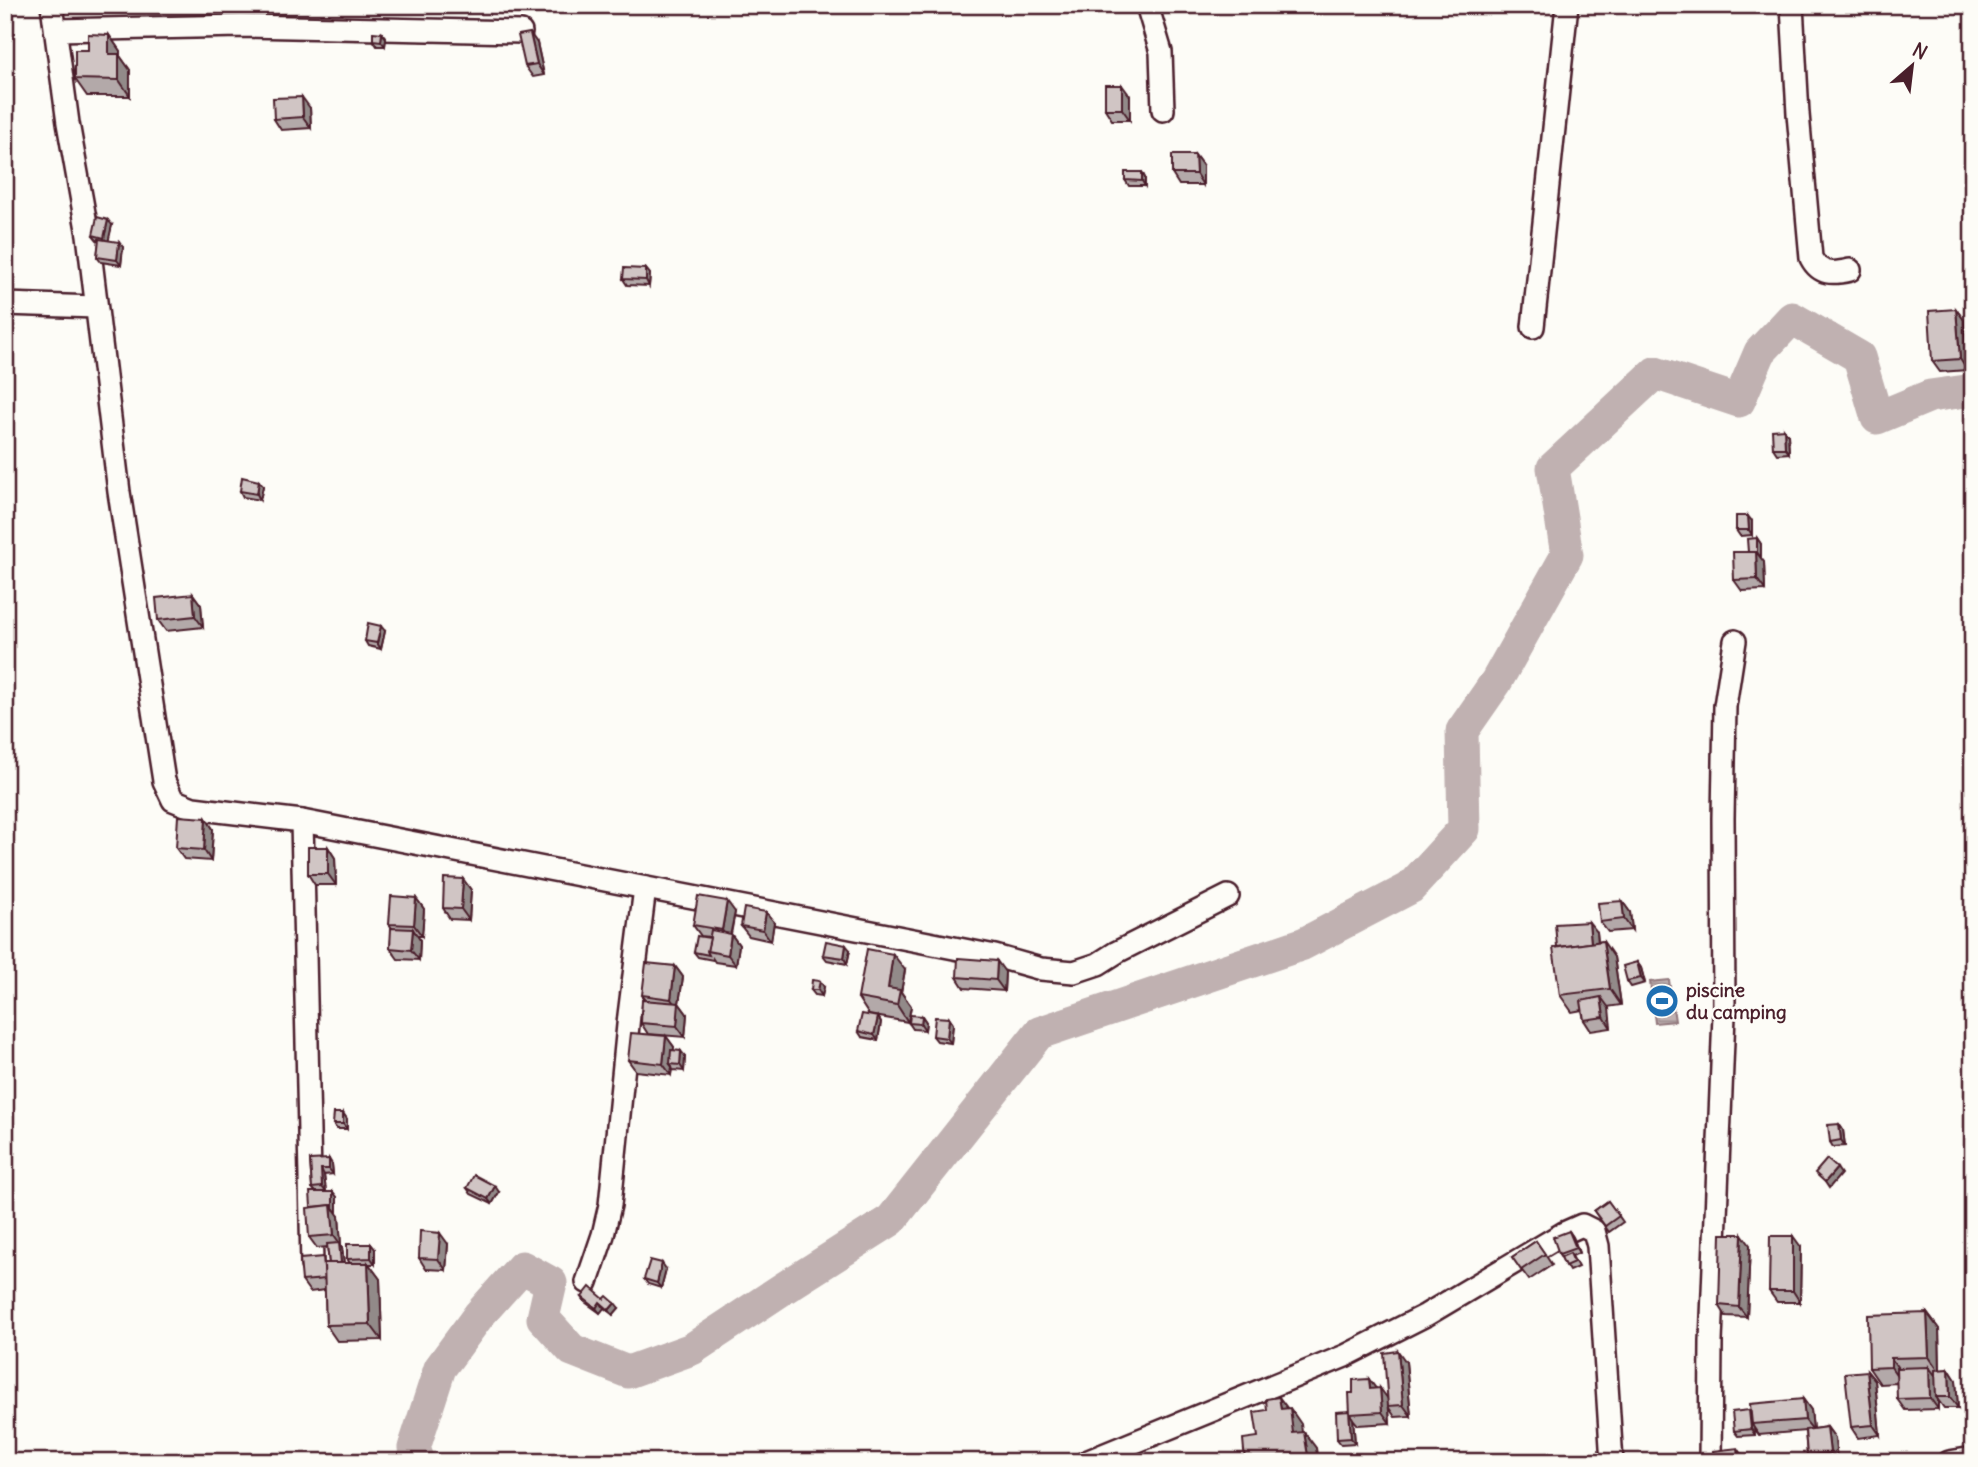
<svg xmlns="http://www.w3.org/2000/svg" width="1978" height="1467" viewBox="0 0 1978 1467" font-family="Delius,sans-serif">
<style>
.water{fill:url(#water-rules);stroke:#91777b;stroke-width:2}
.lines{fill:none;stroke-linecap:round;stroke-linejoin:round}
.river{stroke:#c0b1b1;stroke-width:33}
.street-casing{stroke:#4a1f2b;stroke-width:26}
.street{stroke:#fdfcf7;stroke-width:21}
.wall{fill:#b3a9a9;stroke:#4a1f2b;stroke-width:2}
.shaded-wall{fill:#928a89;stroke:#4a1f2b;stroke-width:2}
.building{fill:#d0c5c4;stroke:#4a1f2b;stroke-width:2}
.labels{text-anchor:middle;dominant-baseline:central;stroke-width:5;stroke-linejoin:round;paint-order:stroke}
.poi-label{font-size:19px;font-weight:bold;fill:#4a1f2b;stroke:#fdfcf7;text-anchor:start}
</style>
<defs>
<pattern id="water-rules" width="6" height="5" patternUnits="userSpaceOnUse" patternTransform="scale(1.75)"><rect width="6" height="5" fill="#c0b1b1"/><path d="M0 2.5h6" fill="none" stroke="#9e8f90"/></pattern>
</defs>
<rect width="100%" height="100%" fill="#fdfcf7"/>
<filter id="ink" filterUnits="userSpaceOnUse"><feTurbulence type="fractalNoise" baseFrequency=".0143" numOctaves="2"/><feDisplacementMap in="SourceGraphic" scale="14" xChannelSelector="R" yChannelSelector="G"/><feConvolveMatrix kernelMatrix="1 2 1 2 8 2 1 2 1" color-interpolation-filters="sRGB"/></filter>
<g filter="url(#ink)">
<polygon class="water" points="1669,980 1675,1021 1655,1023 1650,982"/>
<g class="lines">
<polyline class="river" points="419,1462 414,1448 440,1368 479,1315 522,1267 551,1283 543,1318 572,1350 628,1372 692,1349 784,1288 891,1220 1039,1033 1303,944 1410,888 1464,829 1462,731 1496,682 1567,555 1553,468 1655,373 1739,401 1760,352 1792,318 1859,357 1877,418 1930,396 1973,390"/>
<defs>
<g id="street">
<polyline points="52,5 68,123 88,235 119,492 164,781 173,800 193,808 302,821 995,956 1041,969 1074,972 1098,964 1117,952 1228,896"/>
<polyline points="1147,5 1161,52 1163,110"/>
<path d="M1792 5 1798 114 1811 258C1820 275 1833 274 1850 270"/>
<polyline points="56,30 241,26 521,32"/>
<polyline points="5,304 96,307"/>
<polyline points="1533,327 1567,5"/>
<polyline points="302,821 312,1265"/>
<polyline points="587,1282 603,1235 610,1205 629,1015 645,888"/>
<polyline points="1086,1462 1345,1356 1426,1315 1564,1233 1582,1225 1594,1231 1598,1246 1612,1462"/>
<polyline points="1710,1462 1711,1342 1724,1015 1723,818 1725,706 1735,641"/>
<polyline points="1949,1462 1973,1458"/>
</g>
</defs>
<use href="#street" class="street-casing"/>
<use href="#street" class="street"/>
</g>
<g class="wall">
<polygon points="1491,5 1503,5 1501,9"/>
<polygon points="382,33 386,38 385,46 377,46 373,40"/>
<polygon points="109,35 120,51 120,56 130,70 130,96 87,96 75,79 88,50"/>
<polygon points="537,43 544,75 533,77 525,66"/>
<polygon points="1130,96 1130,120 1112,120 1105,109"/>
<polygon points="310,108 311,128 281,130 274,119"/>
<polygon points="1195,155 1203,166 1203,185 1179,185 1172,174"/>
<polygon points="1142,172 1145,178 1145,186 1129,186 1125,180"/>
<polygon points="112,225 108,240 123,247 121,265 101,262 97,257 99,241 97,240 93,235"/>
<polygon points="646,269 650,274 649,286 627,285 623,279"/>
<polygon points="1956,309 1964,320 1967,370 1940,372 1932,361"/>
<polygon points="1788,435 1789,453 1777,454 1773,448"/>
<polygon points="263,486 260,500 243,497 240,491"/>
<polygon points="1752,521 1752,535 1740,536 1736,530"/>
<polygon points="1757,538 1761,544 1761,558 1764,562 1765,590 1742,591 1734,580 1748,552"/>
<polygon points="193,594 201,605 203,627 166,631 158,620"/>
<polygon points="385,631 381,649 368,646 365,641"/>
<polygon points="206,818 213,829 211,861 184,859 176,848"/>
<polygon points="328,847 335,858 336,885 315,885 308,874"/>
<polygon points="463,879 471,890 469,920 450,919 443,908"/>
<polygon points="416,898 424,909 422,936 417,936 420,940 419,960 398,959 390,948 392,928 389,924"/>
<polygon points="1622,901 1630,912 1632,930 1608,932 1600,922"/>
<polygon points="735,912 731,934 739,945 736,965 715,962 713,959 713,960 698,957 694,952 710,937 701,936 693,925"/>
<polygon points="774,922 771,941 749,936 741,926"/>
<polygon points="1597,932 1598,942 1614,957 1621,1005 1607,1007 1611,1028 1591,1031 1584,1020 1582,1010 1572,1012 1560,995 1557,947"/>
<polygon points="850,950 847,964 827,960 823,955"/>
<polygon points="1637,962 1641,968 1645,983 1631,987 1627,981"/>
<polygon points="675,966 683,977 679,1003 687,1014 685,1037 648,1034 641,1023 646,1000 642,995"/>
<polygon points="905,970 901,992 911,1006 908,1022 869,1015 858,998"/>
<polygon points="1005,972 1004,991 964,988 957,977"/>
<polygon points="824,987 822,996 815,995 811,990"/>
<polygon points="922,1016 926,1022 925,1030 913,1029 909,1023"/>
<polygon points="878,1017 881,1022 878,1040 862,1037 858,1031"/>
<polygon points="949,1018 953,1024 951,1043 937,1041 933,1036"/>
<polygon points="666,1036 674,1047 673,1050 685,1056 684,1071 673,1070 672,1067 671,1075 636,1071 628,1060"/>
<polygon points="343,1113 347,1119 347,1129 337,1129 333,1124"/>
<polygon points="1839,1124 1843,1130 1845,1146 1833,1147 1830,1142"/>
<polygon points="310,1160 332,1164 333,1174 324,1175 326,1192 333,1192 337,1197 336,1213 339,1216 341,1246 342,1248 344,1263 350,1263 347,1259 371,1244 375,1249 375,1264 369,1264 380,1279 382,1340 337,1341 326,1325 325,1290 310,1292 302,1281 329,1263 327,1247 317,1248 309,1237 311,1207 316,1192 312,1188"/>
<polygon points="467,1188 499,1192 492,1204 471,1194"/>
<polygon points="1608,1201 1623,1222 1609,1232 1594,1211"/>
<polygon points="1569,1231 1573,1237 1579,1253 1572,1256 1578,1267 1569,1271 1559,1254"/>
<polygon points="1536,1241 1552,1265 1529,1280 1512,1257"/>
<polygon points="448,1244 446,1270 426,1269 419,1258"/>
<polygon points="1750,1245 1747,1317 1726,1316 1719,1305"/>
<polygon points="1801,1247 1800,1302 1777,1302 1769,1291"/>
<polygon points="666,1269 661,1288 648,1284 644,1279"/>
<polygon points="582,1297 604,1299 619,1308 613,1315 604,1308 600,1313 585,1302"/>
<polygon points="1927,1313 1939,1329 1940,1370 1949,1369 1956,1380 1958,1408 1944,1408 1938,1400 1938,1409 1905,1410 1897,1399 1897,1383 1880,1384 1869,1368"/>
<polygon points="1406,1362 1411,1416 1395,1417 1389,1408 1390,1423 1358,1425 1353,1419 1355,1443 1341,1444 1337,1439 1349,1411 1376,1388 1387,1398"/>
<polygon points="1867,1371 1875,1381 1880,1435 1858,1438 1851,1427"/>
<polygon points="1803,1399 1811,1410 1813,1429 1827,1427 1835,1438 1837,1462 1812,1462 1807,1455 1805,1431 1759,1435 1754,1428 1755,1435 1738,1436 1734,1431 1749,1410 1751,1413"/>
</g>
<g class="shaded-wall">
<polygon points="382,33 386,38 385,46 381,41"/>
<polygon points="530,33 537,43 544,75 537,64"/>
<polygon points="109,35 120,51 120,56 130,70 130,96 119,80 109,54"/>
<polygon points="1122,85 1130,96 1130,120 1122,109"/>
<polygon points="302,97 310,108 311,128 303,117"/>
<polygon points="1195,155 1203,166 1203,185 1196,174"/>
<polygon points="1142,172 1145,178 1145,186 1142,181"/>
<polygon points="108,220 112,225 108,243 104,238"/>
<polygon points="119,242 123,247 121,265 117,260"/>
<polygon points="646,269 650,274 649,286 646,280"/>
<polygon points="1956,309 1964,320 1967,370 1960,359"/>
<polygon points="1784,429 1788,435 1789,453 1785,448"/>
<polygon points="259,481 263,486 260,500 257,494"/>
<polygon points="1748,516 1752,521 1752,535 1749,530"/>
<polygon points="1757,538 1761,544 1761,558 1757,552"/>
<polygon points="1756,552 1764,562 1765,590 1757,579"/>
<polygon points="193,594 201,605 203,627 195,616"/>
<polygon points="381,626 385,631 381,649 377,643"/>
<polygon points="206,818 213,829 211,861 204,850"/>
<polygon points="328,847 335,858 336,885 328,874"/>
<polygon points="463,879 471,890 469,920 461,909"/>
<polygon points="416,898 424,909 422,936 414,925"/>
<polygon points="727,901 735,912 729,941 722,930"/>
<polygon points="1622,901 1630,912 1632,930 1624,919"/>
<polygon points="766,912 774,922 771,941 763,930"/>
<polygon points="1589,922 1597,932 1599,955 1591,944"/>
<polygon points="413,929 420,940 419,960 411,950"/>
<polygon points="731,934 739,945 736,965 728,955"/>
<polygon points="1603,941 1614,957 1621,1005 1610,989"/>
<polygon points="846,945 850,950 847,964 844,958"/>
<polygon points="893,954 905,970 901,992 911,1006 908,1022 897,1005 888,988"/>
<polygon points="997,961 1005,972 1004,991 996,980"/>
<polygon points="1637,962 1641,968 1645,983 1641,978"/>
<polygon points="675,966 683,977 679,1003 687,1014 685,1037 677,1026 678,1009 671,999"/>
<polygon points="820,981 824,987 822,996 818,990"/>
<polygon points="1601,997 1609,1008 1611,1028 1604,1017"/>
<polygon points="922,1016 926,1022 925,1030 921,1024"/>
<polygon points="878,1017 881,1022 878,1040 874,1035"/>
<polygon points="949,1018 953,1024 951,1043 947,1038"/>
<polygon points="666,1036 674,1047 672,1064 670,1064 672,1067 671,1075 663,1064"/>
<polygon points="681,1051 685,1056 684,1071 680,1065"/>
<polygon points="343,1113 347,1119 347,1129 343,1124"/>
<polygon points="1839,1124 1843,1130 1845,1146 1841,1140"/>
<polygon points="329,1159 332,1164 333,1174 329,1169"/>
<polygon points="1837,1168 1841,1174 1829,1188 1825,1182"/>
<polygon points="321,1169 324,1175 326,1192 322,1187"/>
<polygon points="495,1186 499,1192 492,1204 488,1199"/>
<polygon points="333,1192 337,1197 337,1213 333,1208"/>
<polygon points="331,1205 339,1216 341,1245 334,1235"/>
<polygon points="1569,1231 1573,1237 1579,1253 1576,1248"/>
<polygon points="440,1233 448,1244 446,1270 438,1259"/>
<polygon points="1742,1234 1750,1245 1747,1317 1739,1307"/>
<polygon points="1793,1236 1801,1247 1800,1302 1793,1291"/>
<polygon points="339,1243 342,1248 345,1273 341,1267"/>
<polygon points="371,1244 375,1249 375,1264 371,1258"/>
<polygon points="368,1263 380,1279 382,1340 370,1324"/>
<polygon points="662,1263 666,1269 661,1288 657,1283"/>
<polygon points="600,1302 604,1308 600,1313 596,1308"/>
<polygon points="615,1303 619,1308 613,1315 609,1310"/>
<polygon points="1927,1313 1939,1329 1940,1373 1929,1357"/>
<polygon points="1398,1351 1406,1362 1411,1416 1403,1405"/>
<polygon points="1891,1358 1902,1374 1902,1383 1891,1367"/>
<polygon points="1929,1367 1937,1378 1936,1397 1938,1400 1938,1409 1930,1398"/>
<polygon points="1949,1369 1956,1380 1958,1408 1950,1397"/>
<polygon points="1867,1371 1875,1381 1880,1435 1873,1425"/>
<polygon points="1369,1379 1377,1390 1370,1389"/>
<polygon points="1380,1388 1388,1399 1390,1423 1382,1412"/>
<polygon points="1279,1397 1291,1413 1290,1408 1301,1424 1304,1449 1293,1433 1281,1409"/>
<polygon points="1803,1399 1811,1410 1813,1430 1805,1420"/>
<polygon points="1749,1410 1753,1416 1752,1424 1754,1428 1755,1435 1751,1429"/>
<polygon points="1349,1411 1353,1419 1355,1443 1351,1438"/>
<polygon points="1827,1427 1835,1438 1837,1462 1830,1453"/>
<polygon points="1304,1432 1316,1448 1318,1462 1309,1462"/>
<polygon points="1738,1448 1742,1454 1743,1462 1740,1462"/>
</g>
<g class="building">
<polygon points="373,32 382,33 381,41 373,40"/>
<polygon points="530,33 537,64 525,66 518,35"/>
<polygon points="88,34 109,35 109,54 119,54 119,80 75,79 75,50 88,50"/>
<rect x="1105" y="85" width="17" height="24"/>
<polygon points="302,97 303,117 274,119 273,98"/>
<polygon points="1172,155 1195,155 1196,174 1172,174"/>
<polygon points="1125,172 1142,172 1142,181 1125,180"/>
<polygon points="97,217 108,220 104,238 93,235"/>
<polygon points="99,239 119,242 117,260 97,257"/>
<polygon points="624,268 646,269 646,280 623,279"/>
<polygon points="1956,309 1960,359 1932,361 1929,311"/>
<polygon points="1784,429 1785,448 1773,448 1772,430"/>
<polygon points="242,477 259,481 257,494 240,491"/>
<polygon points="1736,516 1748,516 1749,530 1736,530"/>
<polygon points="1757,538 1757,552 1748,552 1747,539"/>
<polygon points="1733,552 1756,552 1757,579 1734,580"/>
<polygon points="193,594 195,616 158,620 156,598"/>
<polygon points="368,623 381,626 377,643 365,641"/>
<polygon points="178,816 206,818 204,850 176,848"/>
<rect x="308" y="847" width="20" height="27"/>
<polygon points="444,878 463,879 461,909 443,908"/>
<polygon points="391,896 416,898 414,925 389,924"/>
<polygon points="698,896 727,901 722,930 693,925"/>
<polygon points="1622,901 1624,919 1600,922 1598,903"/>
<polygon points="744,908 766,912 763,930 741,926"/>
<polygon points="1589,922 1591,943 1557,947 1555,924"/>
<polygon points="391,928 413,929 411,950 390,948"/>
<polygon points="711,930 731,934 728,955 707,951"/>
<polygon points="697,936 710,938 707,951 709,955 694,952"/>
<polygon points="826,941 846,945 844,958 823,955"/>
<polygon points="1603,941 1610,989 1560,995 1553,948"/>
<polygon points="867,949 893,954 888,988 900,990 897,1005 858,998"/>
<polygon points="958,958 997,961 996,980 957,977"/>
<polygon points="1637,962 1641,978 1627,981 1623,966"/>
<polygon points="646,963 675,966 671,999 642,995"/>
<polygon points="812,980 820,981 818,990 811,990"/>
<polygon points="1601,997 1604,1017 1584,1020 1581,1001"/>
<polygon points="642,1000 679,1003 677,1026 641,1023"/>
<polygon points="862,1014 878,1017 874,1035 858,1031"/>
<polygon points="910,1015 922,1016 921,1024 909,1023"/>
<polygon points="935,1017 949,1018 947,1038 933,1036"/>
<polygon points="631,1033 666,1036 663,1064 628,1060"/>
<polygon points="671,1050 681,1051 680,1065 670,1064"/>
<polygon points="334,1113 343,1113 343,1124 333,1124"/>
<polygon points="1839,1124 1841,1140 1830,1142 1828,1125"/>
<polygon points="329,1159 329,1169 321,1169 322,1187 312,1188 310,1160"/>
<polygon points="1827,1159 1837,1168 1825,1182 1815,1173"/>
<polygon points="474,1175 495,1186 488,1199 467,1188"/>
<polygon points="310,1192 333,1192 333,1208 331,1205 311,1207"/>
<polygon points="1608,1201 1619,1216 1605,1226 1594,1211"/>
<polygon points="331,1205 334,1235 309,1237 307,1208"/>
<polygon points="420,1231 440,1233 438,1259 419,1258"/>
<polygon points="1569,1231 1576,1248 1559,1254 1553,1237"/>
<polygon points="1721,1234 1742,1234 1739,1307 1719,1305"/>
<polygon points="1770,1236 1793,1236 1793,1291 1769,1291"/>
<polygon points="1536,1241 1545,1254 1521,1270 1512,1257"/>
<polygon points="339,1243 341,1263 329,1263 327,1244"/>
<polygon points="347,1244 371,1244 371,1258 347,1259"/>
<polygon points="1570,1253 1574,1262 1565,1266 1561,1257"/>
<polygon points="323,1257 325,1279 302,1281 300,1259"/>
<polygon points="650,1260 662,1263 657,1283 644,1279"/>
<polygon points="324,1263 368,1263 370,1324 326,1325"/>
<polygon points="590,1287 604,1299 607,1296 615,1303 609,1310 600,1302 596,1308 582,1297"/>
<polygon points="1927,1313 1929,1357 1891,1358 1891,1367 1869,1368 1868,1315"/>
<polygon points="1398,1351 1403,1405 1388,1406 1384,1353"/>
<polygon points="1929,1367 1930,1398 1897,1399 1896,1368"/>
<polygon points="1949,1369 1950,1397 1936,1397 1935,1370"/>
<polygon points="1867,1371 1873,1425 1851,1427 1845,1373"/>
<polygon points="1369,1379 1370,1389 1380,1388 1382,1412 1350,1414 1349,1393 1353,1393 1353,1380"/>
<polygon points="1279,1397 1281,1409 1290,1408 1293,1433 1304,1432 1309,1462 1245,1462 1243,1439 1258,1437 1254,1412 1267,1410 1266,1399"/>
<polygon points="1803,1399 1805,1420 1752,1424 1750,1404"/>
<polygon points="1749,1410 1751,1429 1734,1431 1732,1412"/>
<polygon points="1349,1411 1351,1438 1337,1439 1336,1412"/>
<polygon points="1827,1427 1830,1453 1807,1455 1805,1430"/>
<polygon points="1738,1448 1740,1462 1714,1462 1713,1451"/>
</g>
</g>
<defs>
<symbol id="stadium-disc" viewBox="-11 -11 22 22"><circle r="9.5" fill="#1f6fb2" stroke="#fdfcf7"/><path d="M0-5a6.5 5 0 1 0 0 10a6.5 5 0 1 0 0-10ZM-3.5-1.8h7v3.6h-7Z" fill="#fff"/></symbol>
</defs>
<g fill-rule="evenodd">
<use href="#stadium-disc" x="1643" y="982" width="38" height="38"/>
</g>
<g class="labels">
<g class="poi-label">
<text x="1686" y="990">piscine<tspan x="1686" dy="22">du camping</tspan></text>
</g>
</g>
<rect width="1978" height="1467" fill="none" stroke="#fdfcf7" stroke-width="28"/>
<rect x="14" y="14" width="1950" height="1439" fill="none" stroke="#4a1f2b" stroke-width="2.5" filter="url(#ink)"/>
<g transform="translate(1912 66) rotate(28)" stroke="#fdfcf7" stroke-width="5" paint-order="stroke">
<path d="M0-5L12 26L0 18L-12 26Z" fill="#4a1f2b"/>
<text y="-10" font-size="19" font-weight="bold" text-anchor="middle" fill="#4a1f2b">N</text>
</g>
</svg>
